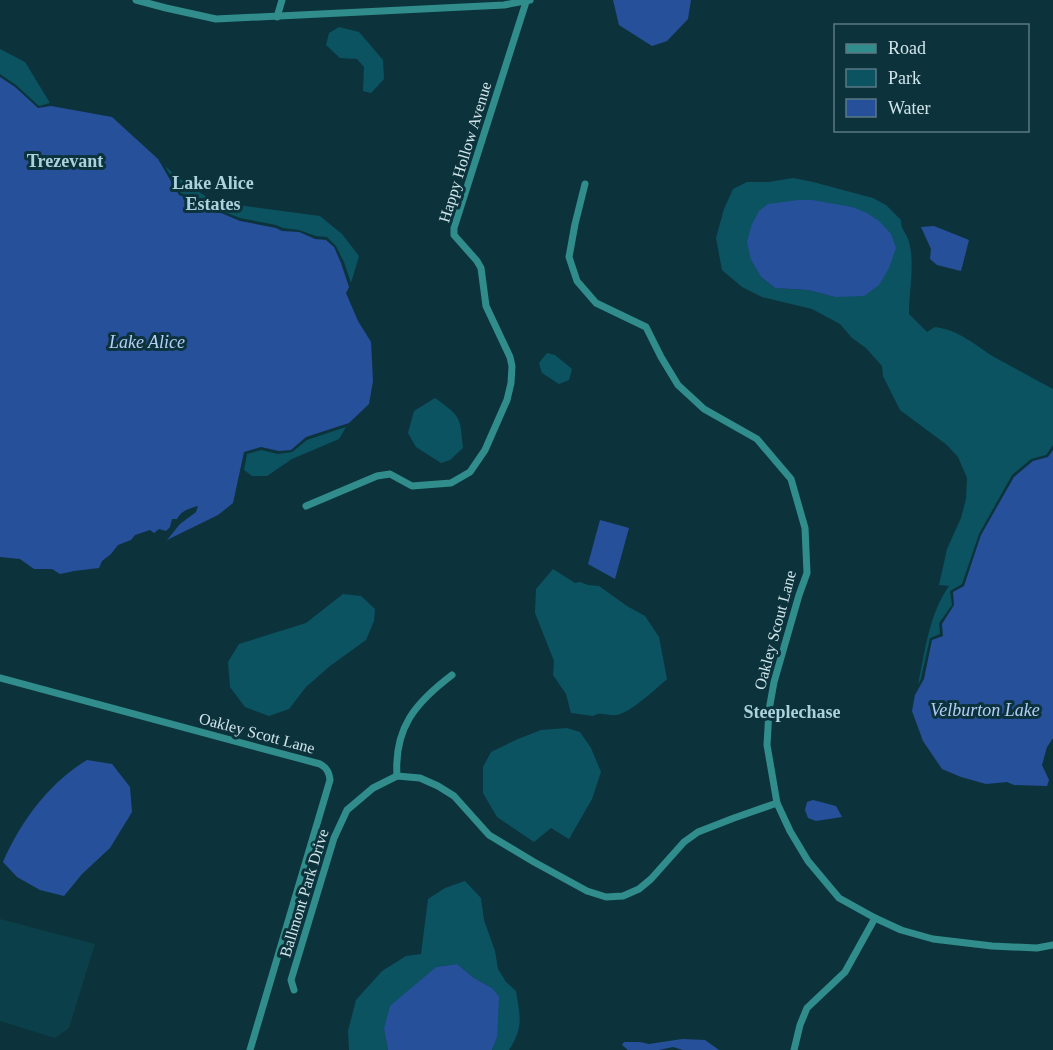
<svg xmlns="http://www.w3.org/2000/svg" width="1053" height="1050" viewBox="0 0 1053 1050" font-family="Georgia,serif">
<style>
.built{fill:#0b3f4a}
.green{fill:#0b5361;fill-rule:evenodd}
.water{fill:#27509a}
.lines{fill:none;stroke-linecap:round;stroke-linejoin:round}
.minor{stroke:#308d8c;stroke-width:7}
.labels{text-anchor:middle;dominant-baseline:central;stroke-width:6;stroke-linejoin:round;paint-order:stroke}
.street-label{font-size:16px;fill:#d0e4ea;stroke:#0c333c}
.neighbourhood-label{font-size:18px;font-weight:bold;fill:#abd3de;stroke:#0c333c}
.water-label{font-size:18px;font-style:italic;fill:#b5cef7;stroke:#0c333c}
</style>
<rect width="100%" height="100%" fill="#0c333c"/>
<polygon class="built" points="0,919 95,944 69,1028 55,1038 0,1021"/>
<g class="green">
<polygon points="339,27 359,32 383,60 384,79 371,93 363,91 364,67 357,59 340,58 326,45 329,33"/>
<polygon points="0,49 25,62 50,103 39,106 16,85 0,74"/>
<polygon points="165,166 176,176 205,196 238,205 320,216 342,234 359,256 351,283 344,262 336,246 327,237 316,236 299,230 283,228 276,225 240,218 214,208 181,193"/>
<path d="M793 178 813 182 873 198 886 205 901 220C900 229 907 233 909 242 915 264 909 291 909 314L927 332 935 327C959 330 975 345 994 357 1014 368 1033 378 1053 389V445L1046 455 1031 459 1012 475 979 534 962 584 950 591 952 605 939 623 940 634 930 638 921 678 918 685C925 652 929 614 949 586L939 585 947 549 961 518 966 499 967 478 958 457 947 445 900 410 883 376 882 366 866 348 852 338 840 324 812 309 762 297 742 287 722 270 716 238 724 209 733 189 747 182H769ZM837 205 852 207 835 297 808 290 775 288 761 277 751 260Z"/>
<polygon points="547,353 555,355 572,369 569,380 559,384 542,373 539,363"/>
<path d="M435 398C461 417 460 416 463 448L450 460 441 463 416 447 408 433 414 411Z"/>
<polygon points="346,427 339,439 292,459 267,476 252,476 244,470 247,454 261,450 278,454 292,452 307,440"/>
<path d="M553 569 575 583 580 582 588 585 599 586 627 606 645 616 659 637 667 679C657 688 629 714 616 715 608 716 601 711 593 716L571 713 566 694 553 675 554 661 535 613 536 589Z"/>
<polygon points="343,594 361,596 375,609 374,621 366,640 330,666 306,687 289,709 269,716 245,707 230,687 228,662 239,644 306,623"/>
<polygon points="567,728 580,732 591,748 601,772 592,799 569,839 551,828 534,842 497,817 483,793 483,767 491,752 518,739 541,730"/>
<path d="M465 881 481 898 484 920 495 951 498 969 506 982 516 991C520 1017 524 1026 509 1050H492L497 1036 492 988 474 978 457 964 436 967 420 981 384 1029 388 1050H349L348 1031 356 1000 382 971 406 956 421 954 428 899 445 888Z"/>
</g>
<g class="water">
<polygon points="613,0 691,0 688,19 667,41 652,46 619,25"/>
<path d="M0 77 15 87 38 108 51 106 112 117 158 159 179 195 240 221 276 228 282 231 299 232 315 239 326 240 334 247 341 263 349 287 346 293 358 321 371 342 373 381 369 404 349 423 306 437 291 450 279 451 261 447 244 452 233 503 218 515 167 540 180 524 196 512 198 506C190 508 181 511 177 519H172L170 527 166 531 159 529 154 533 150 530 135 535 131 540 118 545 111 554 102 561 99 568 74 571 60 574 52 569H34L20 559 0 557Z"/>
<polygon points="799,200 812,200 852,207 867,213 879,221 891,234 896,248 889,268 879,285 864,296 835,297 808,290 775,288 761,277 751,260 747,242 752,224 759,211 768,204"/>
<polygon points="934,226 969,240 961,271 937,265 930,259 931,249 921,227"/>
<polygon points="1053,450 1053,738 1047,747 1042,765 1049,780 1047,786 1014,785 1007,782 986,784 961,777 942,769 923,741 912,711 915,695 924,679 932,640 943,636 942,624 954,605 953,592 964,586 981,535 1014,477 1033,461 1048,457"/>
<polygon points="600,520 629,528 615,579 588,564"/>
<path d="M87 760 112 764 130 787 132 812 110 848 82 874 64 896 40 890 17 877 3 862C21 821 49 783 87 760Z"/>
<polygon points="813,800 836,806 842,817 816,821 808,818 805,810 807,802"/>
<polygon points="457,964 474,978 492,988 499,997 497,1037 492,1050 388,1050 384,1029 390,1006 436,967"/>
<polygon points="682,1039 705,1040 719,1050 683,1050 673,1047 659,1050 628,1050 622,1045 624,1042 640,1042 649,1044"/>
</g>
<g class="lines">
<g class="minor">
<polyline points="136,0 166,8 216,19 504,5 530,0"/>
<polyline points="277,17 282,0"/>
<polyline points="585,184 575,224 569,257 577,281 596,303 646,327 661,357 678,385 704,409 757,439 791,479 805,528 807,573 799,595 774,682 769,710 767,745 777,803 790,831 808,861 839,898 875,918 901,930 933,939 992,946 1037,948 1053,945"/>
<polyline points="306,506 377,476 390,474 412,486 451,483 470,472 485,450 507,400 511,383 512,366 510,357 486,306 481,268 477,261 454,235 454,228 526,2"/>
<path d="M0 678 320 764C327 768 329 772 330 780L250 1050"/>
<path d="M397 776C394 728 415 703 452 675"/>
<polyline points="294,990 291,980 334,838 347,810 373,788 397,776 420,778 438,786 454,796 489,835 534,862 587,891 606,897 623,896 639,889 651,879 684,842 698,832 734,818 777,803"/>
<polyline points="794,1050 800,1025 807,1008 845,972 875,918"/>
</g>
</g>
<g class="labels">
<g class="street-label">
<text transform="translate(465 152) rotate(-73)">Happy Hollow Avenue</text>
<text transform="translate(775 630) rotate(-75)">Oakley Scout Lane</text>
<text transform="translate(257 733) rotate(15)">Oakley Scott Lane</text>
<text transform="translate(304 893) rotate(-73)">Ballmont Park Drive</text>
</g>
<g class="neighbourhood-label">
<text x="65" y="161">Trezevant</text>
<text x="213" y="183">Lake Alice<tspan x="213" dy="21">Estates</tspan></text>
<text x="792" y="712">Steeplechase</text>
</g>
<g class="water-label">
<text x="147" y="342">Lake Alice</text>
<text x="985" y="710">Velburton Lake</text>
</g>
</g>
<rect x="834" y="24" width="195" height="108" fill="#0c333c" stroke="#5a7a82" stroke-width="1.5"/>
<rect x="846" y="44" width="30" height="9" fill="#308d8c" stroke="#5a7a82" stroke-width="1.5"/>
<text x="888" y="54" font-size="18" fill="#d0e4ea">Road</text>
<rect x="846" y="69" width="30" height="18" fill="#0b5361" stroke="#5a7a82" stroke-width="1.5"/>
<text x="888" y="84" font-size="18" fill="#d0e4ea">Park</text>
<rect x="846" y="99" width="30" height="18" fill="#27509a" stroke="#5a7a82" stroke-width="1.5"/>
<text x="888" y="114" font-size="18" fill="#d0e4ea">Water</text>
</svg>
